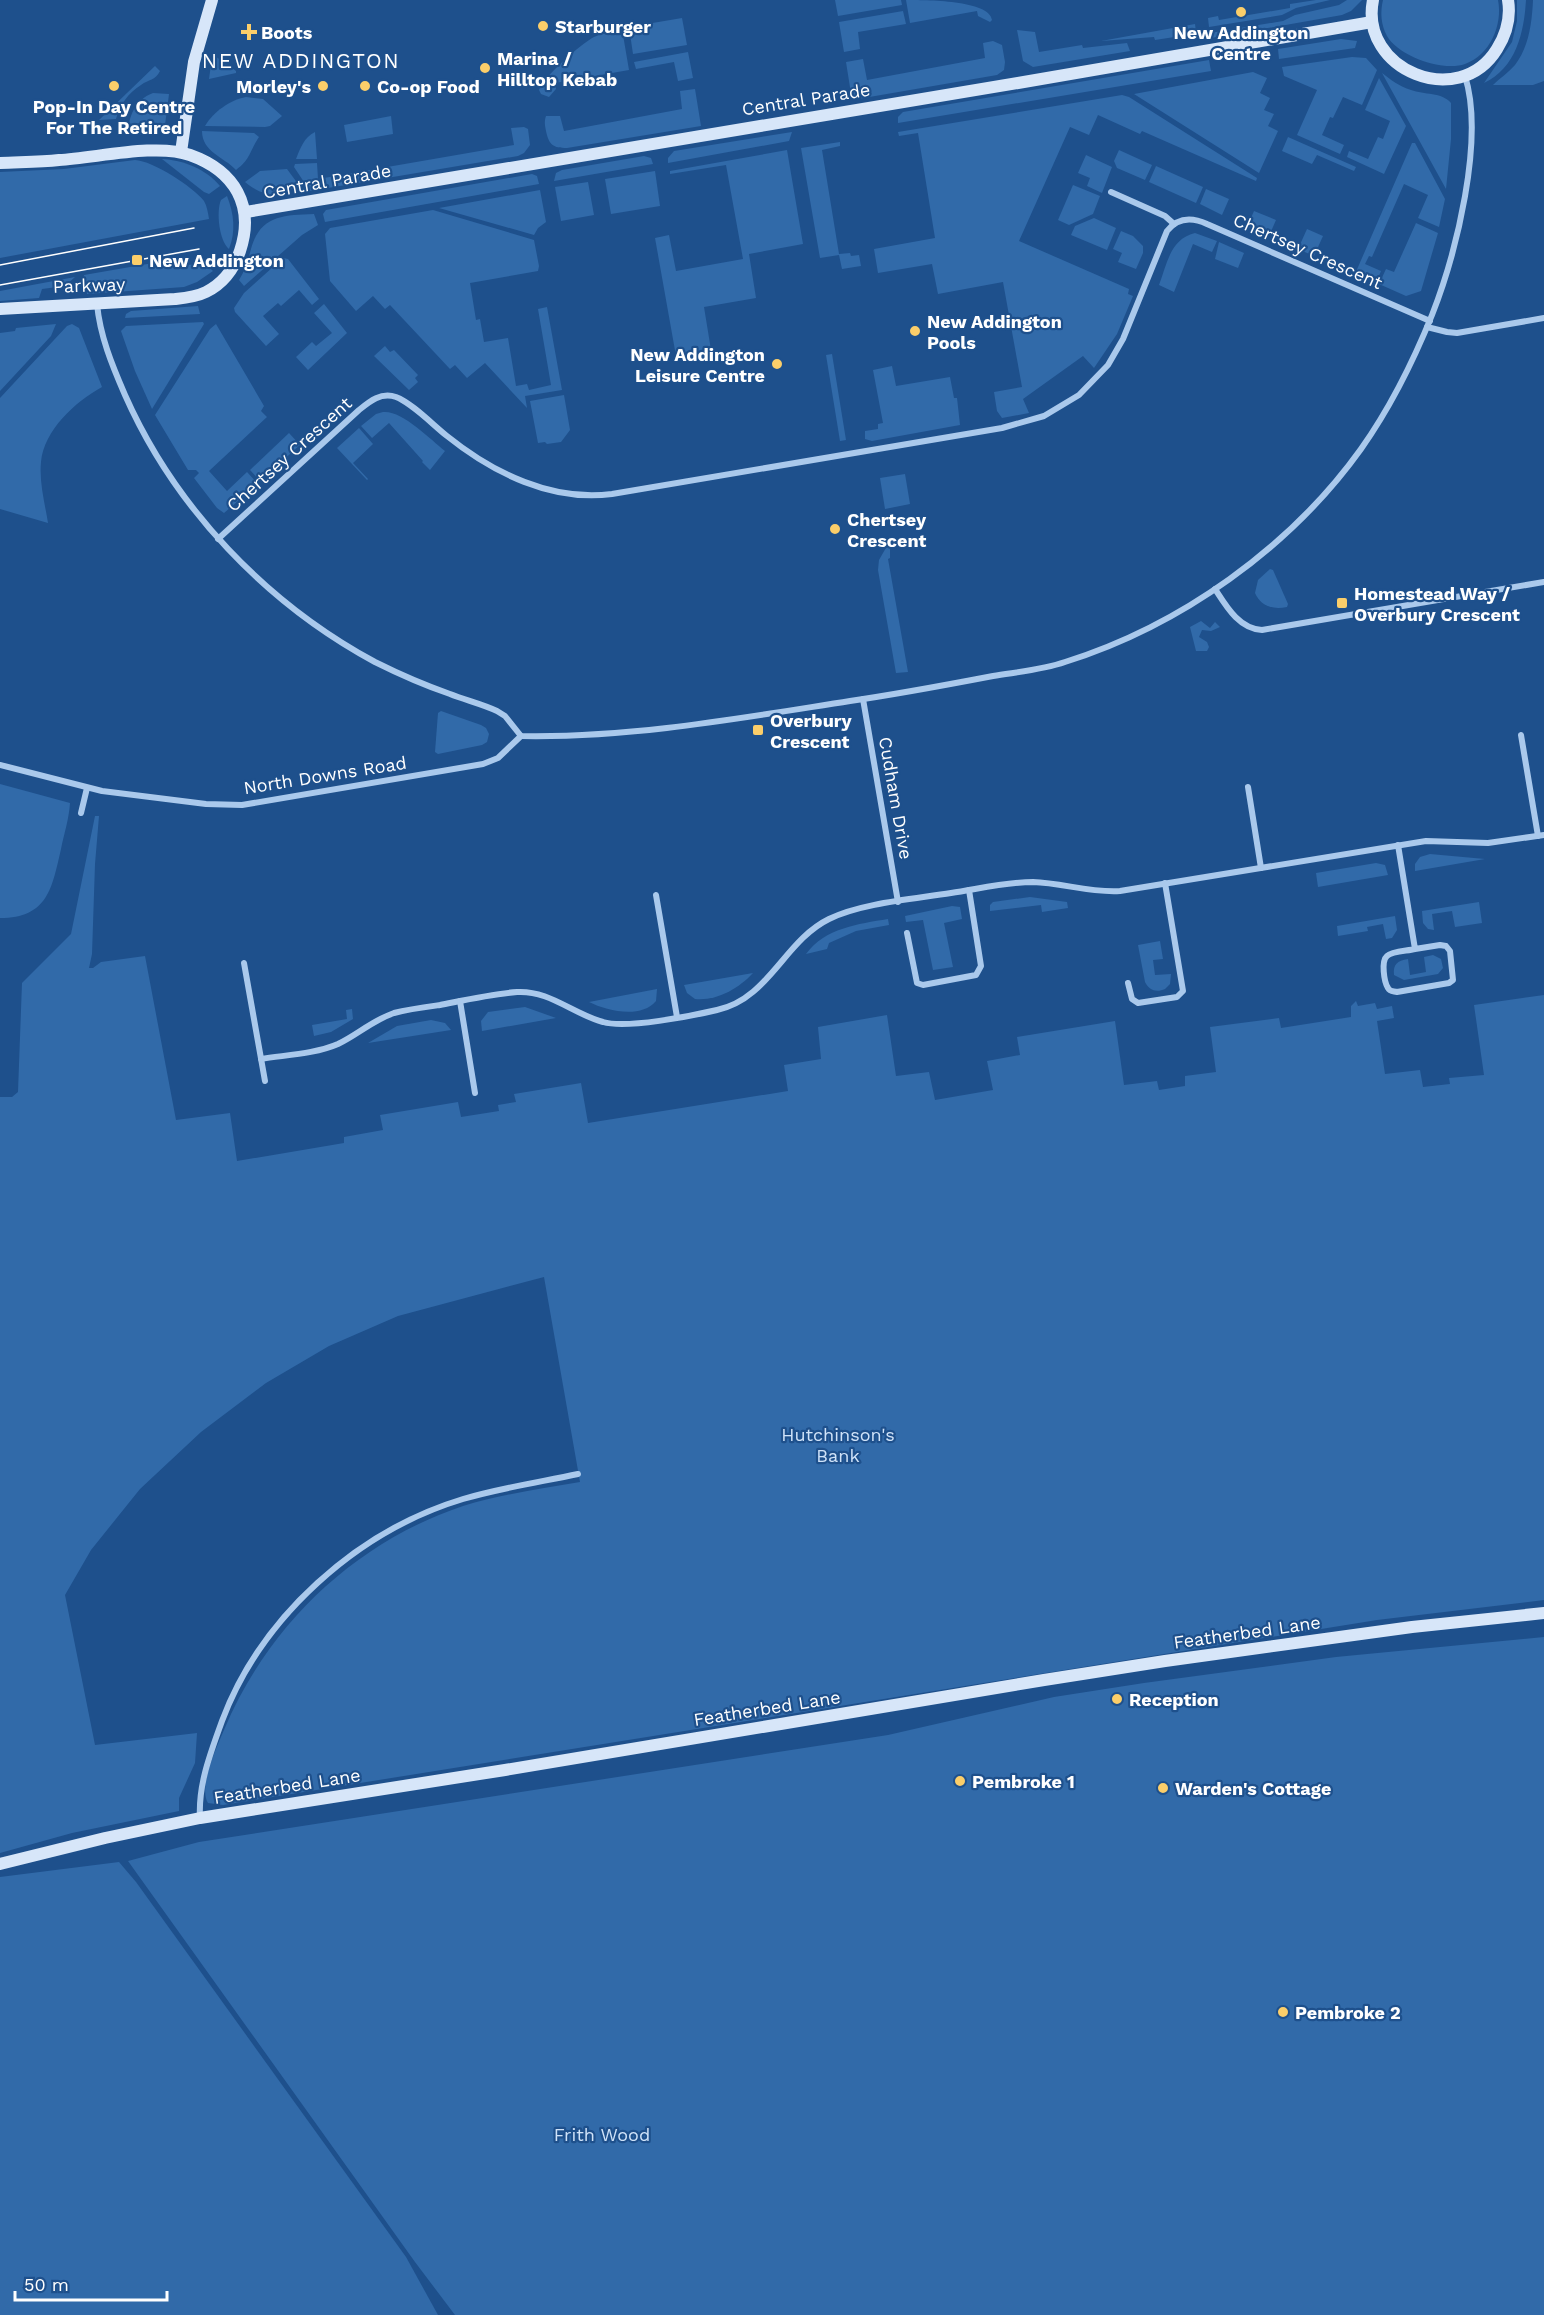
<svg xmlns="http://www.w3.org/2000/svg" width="1544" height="2315" viewBox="0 0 1544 2315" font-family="'Work Sans',sans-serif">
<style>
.green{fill:#316aa9}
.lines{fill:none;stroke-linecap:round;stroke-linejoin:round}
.street{stroke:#aac9ec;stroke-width:6}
.secondary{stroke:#d7e6f9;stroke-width:12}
.tram{stroke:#fff;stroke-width:1.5}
.poi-dot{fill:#fbce6a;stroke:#1e508c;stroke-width:2}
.labels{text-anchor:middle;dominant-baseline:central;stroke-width:4.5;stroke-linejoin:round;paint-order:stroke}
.poi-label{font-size:18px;font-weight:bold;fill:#fff;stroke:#1e508c;text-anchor:start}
.street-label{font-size:18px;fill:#fff;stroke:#1e508c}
.park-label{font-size:18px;fill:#d0e3f9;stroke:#1e508c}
.quarter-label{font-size:21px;letter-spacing:1.5px;fill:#fff;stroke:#1e508c}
</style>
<rect width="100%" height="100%" fill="#1e508c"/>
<g class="green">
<polygon points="835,0 901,0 902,5 838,16"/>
<path d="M906 0C925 0 990 0 992 20L990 22 978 16 977 11 910 23Z"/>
<polygon points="1316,0 1330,0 1296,8 1282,15 1209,27 1208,18 1218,16 1219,20 1290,8 1290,4"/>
<polygon points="1347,0 1362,0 1351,11 1342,15 1211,38 1210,33 1283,21 1295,15 1339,5"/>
<path d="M1383 0H1498C1503 25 1490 55 1465 64 1443 72 1398 56 1387 36 1381 25 1380 12 1383 0Z"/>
<path d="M1517 0H1526C1524 33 1516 68 1484 83L1512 42 1517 21Z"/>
<path d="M1533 0H1544V81L1533 85H1493C1500 78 1508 73 1515 65 1529 47 1532 22 1533 0Z"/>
<polygon points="903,11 906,24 858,32 860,49 844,52 839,22"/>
<polygon points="682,18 687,45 633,54 629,27"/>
<polygon points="1195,24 1196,32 1194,34 1155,40 1154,37 1101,41"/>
<path d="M622 29 629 70 555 83 556 89 549 97 541 94 539 90C544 76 581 44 594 37 603 33 613 31 622 29Z"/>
<polygon points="1017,30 1035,32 1039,52 1082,45 1083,48 1127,43 1130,51 1033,67 1023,61"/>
<polygon points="1341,39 1357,41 1355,48 1279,59 1278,49"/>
<polygon points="993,41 1002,45 1005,62 1004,70 997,75 852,100 846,62 863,59 867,80 985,58 983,43"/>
<polygon points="688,52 693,78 678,81 674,62 636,69 634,62"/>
<polygon points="215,56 236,71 236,73 209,79 212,58"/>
<polygon points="1352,57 1366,58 1377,70 1362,105 1343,97 1333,118 1330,117 1322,135 1344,145 1340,154 1297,135 1317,90 1284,76 1282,67"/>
<polygon points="1209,60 1211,71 898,123 898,117 903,112"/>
<path d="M155 66 160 71C155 81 149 79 141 85 128 93 120 105 116 119L99 120Z"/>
<polygon points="1253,72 1267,78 1260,93 1270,98 1264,110 1274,114 1268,126 1278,131 1259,173 1134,94"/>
<path d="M1382 73C1391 80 1399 86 1411 90 1424 95 1442 92 1451 103V139L1446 189Z"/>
<polygon points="1379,78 1406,126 1384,174 1347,157 1349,151 1368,159 1378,137 1383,139 1390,121 1365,110"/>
<path d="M695 89 701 126 567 148C553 148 549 145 546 131 545 125 544 122 546 116H560L564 131 682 109 680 91Z"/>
<path d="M153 93 169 94 165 125 155 134 127 135C129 117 134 100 153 93Z"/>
<polygon points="1122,95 1129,97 1257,178 1256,181 1142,131 1140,134 1098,115 1089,135 1070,127 1019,241 1129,289 1128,294 1133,296 1117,334 1094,368 1083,356 1023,399 1029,413 1002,418 997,411 994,392 1022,387 1003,282 938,294 932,264 878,273 874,249 935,238 918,133 899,136 898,132"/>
<path d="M246 97 263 99 282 116 270 126 265 127 205 126C213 112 230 100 246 97Z"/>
<polygon points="391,116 393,134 347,142 344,125"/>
<polygon points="524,127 528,129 530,145 524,153 518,156 310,191 294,167 295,164 317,163 318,179 514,145 511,128"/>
<path d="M202 131 254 133 259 137C249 152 251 159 236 170 224 157 202 152 202 131Z"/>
<path d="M315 132 317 159H296C300 149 304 137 315 132Z"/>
<polygon points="792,132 789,141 668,163 668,158 674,151"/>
<polygon points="1288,137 1356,167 1354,171 1317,155 1312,164 1282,151"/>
<polygon points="840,142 840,146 822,150 839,254 850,253 851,256 859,255 861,266 842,269 839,255 820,258 801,148"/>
<polygon points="1412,143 1415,143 1445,199 1439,227 1418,218 1428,195 1404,184 1372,257 1369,256 1365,264 1381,271 1376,283 1355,274"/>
<polygon points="787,150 803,244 749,254 756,298 704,307 711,350 676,356 655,238 669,235 676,271 743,259 726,165 670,174 670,171"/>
<polygon points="1119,150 1152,165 1145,180 1117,168 1114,161"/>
<polygon points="1086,155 1112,167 1102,193 1087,186 1090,178 1078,173"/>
<polygon points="644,156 651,158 653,164 554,181 556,173 562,170"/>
<path d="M162 159C183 160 206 169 220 186L209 194 204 192Z"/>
<path d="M135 160C153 161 192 186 204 201 207 206 208 213 209 219L0 258V172L64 169Z"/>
<polygon points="1156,166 1203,187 1196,203 1149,182"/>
<path d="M287 169 301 188 283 190V194C268 196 257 192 245 182L260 171Z"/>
<polygon points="655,171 660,206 611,214 605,179"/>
<polygon points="532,174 537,176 539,184 325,222 323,214 326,210"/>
<polygon points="588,182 594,215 561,221 555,187"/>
<polygon points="1073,185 1100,196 1093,214 1069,225 1058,220"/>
<polygon points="1206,189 1229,199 1222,215 1200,204"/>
<polygon points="540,190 546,222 538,228 534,235 439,208"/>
<path d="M227 196C234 214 236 231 229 249 219 241 216 211 221 200Z"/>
<polygon points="433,210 534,240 539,266 538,271 470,283 476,320 480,319 484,342 508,338 516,386 527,384 529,390 551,385 538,309 547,307 562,390 525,396 527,408 485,363 467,378 455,365 450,369 390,305 385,309 373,296 356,311 330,281 325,234 330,228"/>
<polygon points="1254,211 1276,220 1269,236 1247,227"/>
<path d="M314 214 318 225 302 235 244 286 239 280C245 271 248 260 251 249 260 216 282 215 314 214Z"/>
<polygon points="1094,218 1116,228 1107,250 1071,235 1075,226"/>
<polygon points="1416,223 1438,233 1421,291 1406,296 1379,284 1386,269 1394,272"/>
<polygon points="1307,229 1323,236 1314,256 1298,249"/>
<polygon points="1121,231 1133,236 1143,246 1143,253 1136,269 1118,262 1122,253 1113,249"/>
<path d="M1195 233 1217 241 1212 252 1193 244 1174 292 1159 285C1167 264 1170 239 1195 233Z"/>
<polygon points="1219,242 1244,253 1238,268 1215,259"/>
<polygon points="182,258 184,265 206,264 213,271 197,282 184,287 87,294 84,275"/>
<polygon points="283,258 288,259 319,299 312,305 299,290 281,306 278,303 263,316 279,334 266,346 235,312 234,308 244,293"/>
<polygon points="75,277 65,286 42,289 39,298 0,301 0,291"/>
<polygon points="324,304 347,333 308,370 296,357 312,342 316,346 332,333 314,313"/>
<polygon points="198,306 200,314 125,318 126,314 131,311"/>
<polygon points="203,322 204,324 152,409 135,371 121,331 126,326"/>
<polygon points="56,324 51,336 0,391 0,333 15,331 16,328"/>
<path d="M72 324 79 328 102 387C75 402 44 430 41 462 39 482 45 504 48 523L0 509V398L67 326Z"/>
<polygon points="216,324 264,406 261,411 267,417 209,471 227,491 247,472 258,484 224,513 217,508 194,478 199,473 196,470 188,470 155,415 210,329"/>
<polygon points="385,346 390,352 394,350 418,375 415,378 418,382 409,390 374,356"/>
<polygon points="832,354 846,440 840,441 826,355"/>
<polygon points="892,366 896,386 950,377 954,398 957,398 960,425 872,441 865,439 865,431 878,429 878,424 883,423 873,370"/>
<polygon points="564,395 570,430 561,442 547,444 545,442 538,443 530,401"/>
<path d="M383 412C402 410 430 439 445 451L430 470 422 462 423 461 389 423 372 438 361 426 376 414Z"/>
<polygon points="359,428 373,444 353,463 368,479 367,480 337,448"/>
<polygon points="289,433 300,445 260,481 250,470"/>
<polygon points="905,474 910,504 885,509 880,478"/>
<polygon points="887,546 890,546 890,558 888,559 908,672 896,673 878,570 879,560"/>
<path d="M1270 569 1273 570 1288 604 1287 607C1272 610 1261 606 1255 593L1258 580Z"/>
<polygon points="1201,621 1210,628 1215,622 1220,627 1211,631 1202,630 1199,637 1207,642 1209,647 1207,651 1196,651 1190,627"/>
<polygon points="441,711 481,725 486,728 489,734 487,742 482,745 438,754 435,752 438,713"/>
<path d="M0 784 70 803C69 819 64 834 61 849 52 888 48 918 0 918Z"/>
<path d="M95 816H99L95 864 92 954 89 968H93L101 962 145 956 176 1120 230 1113 237 1161 344 1143V1137L383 1130 380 1115 458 1102 461 1117 499 1111 498 1105 516 1102 514 1094 581 1083 588 1123 788 1091 784 1065 821 1059 818 1027 887 1015 896 1076 929 1072 935 1100 993 1090 987 1061 1020 1055 1017 1037 1115 1021 1124 1085 1157 1081 1159 1090 1185 1086V1076L1216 1072 1210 1027 1279 1018 1281 1028 1351 1017V1006L1356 1001 1358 1006 1375 1003 1377 1009 1392 1006 1394 1018 1377 1021 1385 1074 1420 1070 1423 1087 1450 1084 1449 1078 1484 1075 1474 1005 1544 995V1600L1377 1620 223 1805 208 1803C198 1788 217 1746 224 1730 268 1625 355 1542 463 1506 501 1494 541 1489 580 1482L544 1277 398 1316 329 1346 266 1383 201 1432 140 1489 91 1550 65 1595 95 1745 197 1733 195 1763 179 1798V1811L72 1833 0 1853V1097H12L18 1092 22 983 71 934Z"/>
<polygon points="1430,854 1485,859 1415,871 1415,864 1420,857"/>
<polygon points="1376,863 1385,865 1388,875 1318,887 1316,873"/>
<polygon points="1030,897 1067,902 1068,908 1042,912 1041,905 990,911 990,905 993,902"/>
<polygon points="1479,902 1482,923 1455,927 1452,911 1432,914 1434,930 1428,929 1423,923 1422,911"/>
<polygon points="952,906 960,907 962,919 944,923 953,967 933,970 923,920 906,922 905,916"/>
<polygon points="1395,916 1397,930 1392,938 1386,939 1383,924 1367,927 1368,931 1338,936 1337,926"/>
<path d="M888 919 889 925 856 931 829 943 827 949 806 954C825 928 858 924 888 919Z"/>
<path d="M1160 941 1163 959 1153 960 1155 975 1171 974 1170 984 1165 989C1156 993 1149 990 1145 982L1138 945Z"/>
<path d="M1433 955 1441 959 1443 968 1438 974 1404 980 1394 975C1393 964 1397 961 1408 959L1410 975 1426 972 1424 957Z"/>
<path d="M753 973C738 989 717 1001 695 999L687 993 684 985Z"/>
<path d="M657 989 656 1001C641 1019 607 1011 589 1002Z"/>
<polygon points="525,1007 556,1018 482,1031 481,1021 488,1012"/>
<polygon points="352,1009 353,1019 331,1032 314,1036 312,1025 347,1019 346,1010"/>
<polygon points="431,1020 445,1023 451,1030 368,1043 397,1026"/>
<polygon points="1544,1637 1544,2315 455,2315 415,2262 128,1861 199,1842 888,1735 1054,1697 1144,1683 1336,1657"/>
<polygon points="119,1862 136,1882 406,2257 438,2315 0,2315 0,1877"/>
</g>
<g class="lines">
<g class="street">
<polyline points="1111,192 1165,216 1174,224"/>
<path d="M97 304C100 336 112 365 125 395 175 508 266 603 375 662 399 674 424 685 450 694 465 700 482 704 497 711L505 716 521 736C632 738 741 718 850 701 898 694 946 685 993 676 1017 672 1042 670 1065 662 1180 626 1290 548 1361 449 1390 408 1413 362 1432 315 1456 254 1485 139 1465 76"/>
<polyline points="1427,327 1447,332 1457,333 1544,318"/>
<path d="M218 539 359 410C370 401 381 392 396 397 412 403 433 425 447 436 493 473 552 502 612 494L1002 428 1044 416 1079 395 1108 365 1123 339 1167 231C1178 217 1192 217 1207 224L1430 321"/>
<path d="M1215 589C1226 606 1239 629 1262 630L1544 582"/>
<polyline points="863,699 898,902"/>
<polyline points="1521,735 1538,836"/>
<polyline points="0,765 102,791 206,804 242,805 483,764 498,758 521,736"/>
<polyline points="1248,787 1261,868"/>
<polyline points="81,813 87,788"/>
<path d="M1398 845 1415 949C1407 951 1392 951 1387 956 1381 961 1384 982 1388 988 1390 992 1393 991 1397 992L1449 983 1453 980 1450 951 1446 946 1440 945 1415 949"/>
<polyline points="656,895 677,1017"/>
<polyline points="907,933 917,983 923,985 976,975 981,966 969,890"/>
<polyline points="244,963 265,1081"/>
<polyline points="1128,983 1132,999 1138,1003 1177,997 1183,991 1165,883"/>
<polyline points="460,1001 475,1093"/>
<path d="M261 1059C285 1055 315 1054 338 1044 357 1035 373 1020 394 1013 409 1009 425 1007 440 1005 465 1000 491 994 517 992 549 990 573 1014 603 1022 626 1029 692 1016 717 1010 769 999 784 941 829 919 862 903 914 899 951 893 978 889 1006 882 1033 882 1063 883 1090 893 1120 891L1426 841 1488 843 1544 835"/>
<path d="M200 1818C198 1784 211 1752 222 1721 261 1617 357 1531 463 1499 500 1488 540 1482 578 1474"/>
</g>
<g class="secondary">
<path d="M1373 0C1359 70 1459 111 1497 49 1507 33 1511 18 1508 0"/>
<polyline points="181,152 194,62 212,0"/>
<path d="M0 163C20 162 40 162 59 160 96 158 157 143 190 155 235 171 255 206 240 251 234 269 222 284 206 292 196 297 185 298 175 299L0 309"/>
<polyline points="246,212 1018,83 1372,22"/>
<polyline points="0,1864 105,1838 200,1818 505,1770 1044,1680 1165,1661 1412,1627 1544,1613"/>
</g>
<g class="tram">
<polyline points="0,265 194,228"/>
<polyline points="0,285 199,249"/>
</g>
</g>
<g class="poi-dot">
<circle cx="1241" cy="12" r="6"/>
<circle cx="543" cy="26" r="6"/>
<path d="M246 23h6v6h6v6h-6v6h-6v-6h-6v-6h6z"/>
<circle cx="485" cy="68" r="6"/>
<circle cx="114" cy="86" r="6"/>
<circle cx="323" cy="86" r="6"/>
<circle cx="365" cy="86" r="6"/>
<rect x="131" y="254" width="12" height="12" rx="3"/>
<circle cx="915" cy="331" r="6"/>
<circle cx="777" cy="364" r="6"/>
<circle cx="835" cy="529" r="6"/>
<rect x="1336" y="597" width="12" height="12" rx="3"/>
<rect x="752" y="724" width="12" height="12" rx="3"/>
<circle cx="1117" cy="1699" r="6"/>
<circle cx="960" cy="1781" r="6"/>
<circle cx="1163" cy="1788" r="6"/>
<circle cx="1283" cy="2012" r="6"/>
</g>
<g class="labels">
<g class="poi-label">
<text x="555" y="26">Starburger</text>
<text x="261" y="32">Boots</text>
<text x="1241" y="32" text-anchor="middle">New Addington<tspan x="1241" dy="21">Centre</tspan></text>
<text x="497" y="58">Marina /<tspan x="497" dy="21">Hilltop Kebab</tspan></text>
<text x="311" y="86" text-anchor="end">Morley's</text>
<text x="377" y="86">Co-op Food</text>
<text x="114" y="106" text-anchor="middle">Pop-In Day Centre<tspan x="114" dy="21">For The Retired</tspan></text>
<text x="149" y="260">New Addington</text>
<text x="927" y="321">New Addington<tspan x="927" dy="21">Pools</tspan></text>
<text x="765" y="354" text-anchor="end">New Addington<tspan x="765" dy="21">Leisure Centre</tspan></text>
<text x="847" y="519">Chertsey<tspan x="847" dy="21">Crescent</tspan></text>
<text x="1354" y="593">Homestead Way /<tspan x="1354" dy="21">Overbury Crescent</tspan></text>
<text x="770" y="720">Overbury<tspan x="770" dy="21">Crescent</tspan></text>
<text x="1129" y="1699">Reception</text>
<text x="972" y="1781">Pembroke 1</text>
<text x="1175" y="1788">Warden's Cottage</text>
<text x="1295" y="2012">Pembroke 2</text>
</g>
<g class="street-label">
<text transform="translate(806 99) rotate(-9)">Central Parade</text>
<text transform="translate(327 181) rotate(-10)">Central Parade</text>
<text transform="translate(1308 251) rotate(24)">Chertsey Crescent</text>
<text transform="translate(89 285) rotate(-2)">Parkway</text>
<text transform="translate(289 454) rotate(-42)">Chertsey Crescent</text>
<text transform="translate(325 775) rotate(-9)">North Downs Road</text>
<text transform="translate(896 798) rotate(80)">Cudham Drive</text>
<text transform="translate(1247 1632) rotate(-8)">Featherbed Lane</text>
<text transform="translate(767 1708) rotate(-9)">Featherbed Lane</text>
<text transform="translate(287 1786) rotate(-9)">Featherbed Lane</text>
</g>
<g class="park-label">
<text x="838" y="1434">Hutchinson's<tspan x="838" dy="21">Bank</tspan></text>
<text x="602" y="2134">Frith Wood</text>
</g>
<g class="quarter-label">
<text x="301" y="60">NEW ADDINGTON</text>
</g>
</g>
<path d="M15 2291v9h152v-9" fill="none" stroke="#ffffff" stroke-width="3"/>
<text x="24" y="2291" font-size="18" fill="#ffffff" stroke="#1e508c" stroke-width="4.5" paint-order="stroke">50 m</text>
</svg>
